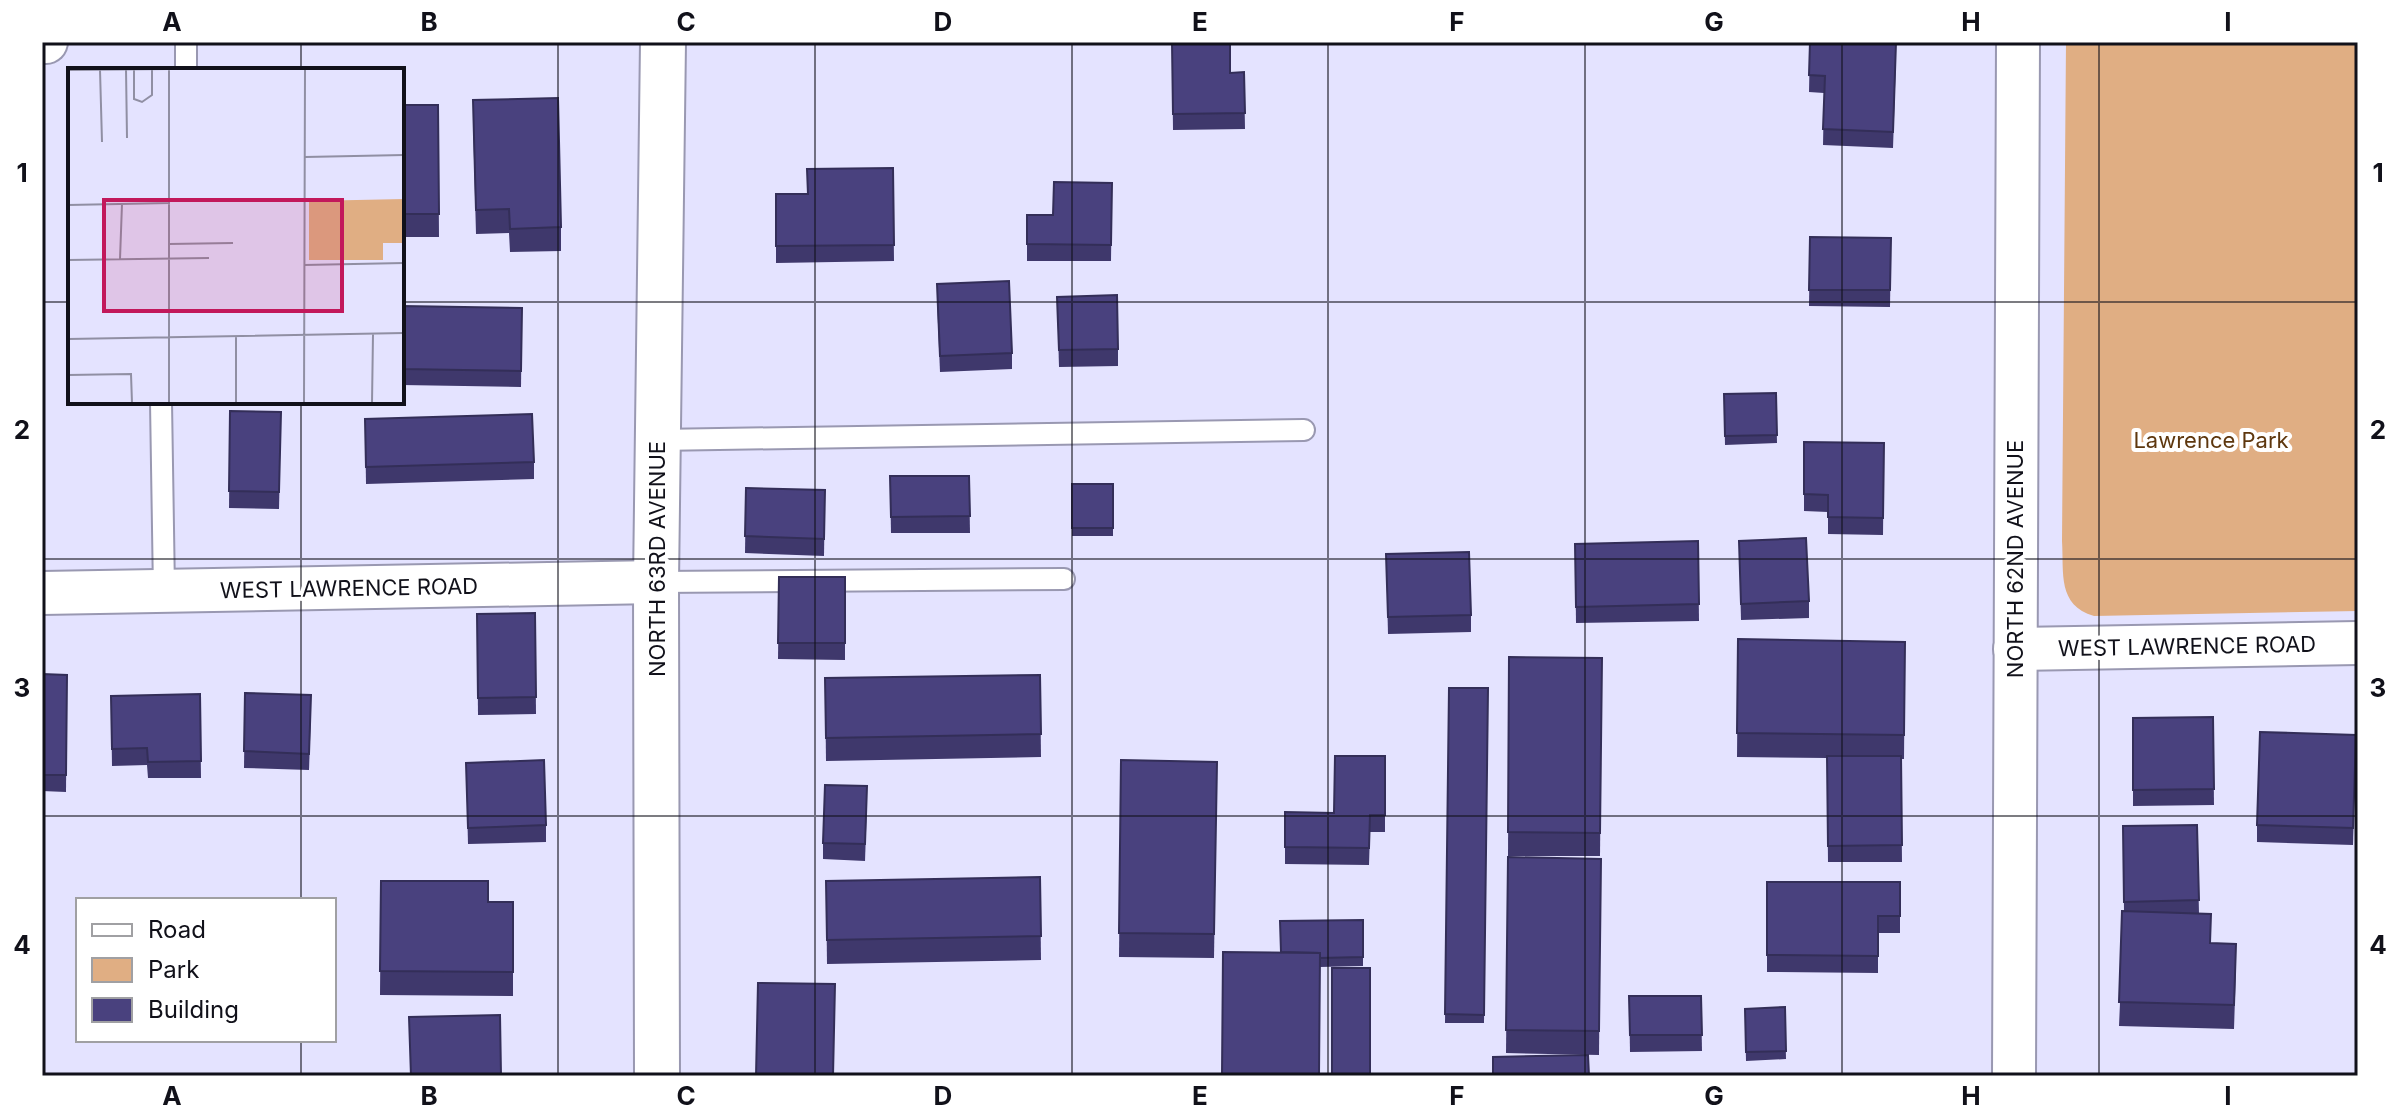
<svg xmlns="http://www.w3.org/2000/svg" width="2400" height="1118" viewBox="0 0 2400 1118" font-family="Inter,sans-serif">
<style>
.green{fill:#e0ae83}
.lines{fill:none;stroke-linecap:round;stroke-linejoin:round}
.lane-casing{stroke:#9998b1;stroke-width:24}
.street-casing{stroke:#9998b1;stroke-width:46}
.secondary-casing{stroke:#9998b1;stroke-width:48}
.lane{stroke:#fff;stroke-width:20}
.street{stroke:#fff;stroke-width:42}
.secondary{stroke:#fff;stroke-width:44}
.wall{fill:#3f386c}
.building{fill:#49417e;stroke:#332e58;stroke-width:2}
.grid{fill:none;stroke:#11111a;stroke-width:2;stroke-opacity:0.55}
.labels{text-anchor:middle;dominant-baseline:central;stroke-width:8;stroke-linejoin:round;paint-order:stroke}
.park-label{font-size:22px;fill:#5e370e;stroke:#fff}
.street-label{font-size:22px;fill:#11111a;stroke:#fff}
.inset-road{fill:none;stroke:#908fa3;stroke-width:2}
.view{fill:#c2185b;fill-opacity:0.15;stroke:#c2185b;stroke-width:4}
.inset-edge{fill:none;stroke:#11111a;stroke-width:4}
.neatline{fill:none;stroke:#11111a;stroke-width:3}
.grid-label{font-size:26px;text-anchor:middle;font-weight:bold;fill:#11111a}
</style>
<rect width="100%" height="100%" fill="#e4e3ff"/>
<path class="green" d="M2066 42H2358V611L2094 616C2057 605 2064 573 2062 541Z"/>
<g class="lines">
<defs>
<g id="lane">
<polyline points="186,42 186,70"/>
<polyline points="161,402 164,591"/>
<polyline points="658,440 1304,430"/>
<polyline points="656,582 1064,579"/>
</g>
<g id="street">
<polyline points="42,42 46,42"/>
<polyline points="42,593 656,582"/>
<polyline points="2015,649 2358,643"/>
<polyline points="2014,1076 2018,42"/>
</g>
<polyline id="secondary" points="657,1076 656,582 663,42"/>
</defs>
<use href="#lane" class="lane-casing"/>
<use href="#street" class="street-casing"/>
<use href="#secondary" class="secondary-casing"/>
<use href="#lane" class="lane"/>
<use href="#street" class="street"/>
<use href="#secondary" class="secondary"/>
</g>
<g class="wall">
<polygon points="1172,42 1230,73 1244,72 1245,129 1173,130"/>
<polygon points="1810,42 1896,59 1893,148 1823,145 1824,93 1809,92"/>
<polygon points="402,105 438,105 439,237 402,237 402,260"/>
<polygon points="473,123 561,227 561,251 510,252 509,233 476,234"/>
<polygon points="893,168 894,261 776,263 776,194 807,194"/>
<polygon points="1112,183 1111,261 1027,261 1027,215 1053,215"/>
<polygon points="1810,237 1891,238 1890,307 1809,306"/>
<polygon points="1057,297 1118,349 1118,366 1059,367"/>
<polygon points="937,301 1012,353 1012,369 940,372"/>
<polygon points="402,306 522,308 521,387 402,385"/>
<polygon points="1776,393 1777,443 1725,445 1724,394"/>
<polygon points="230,411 281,412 279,509 229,508"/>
<polygon points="365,419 534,462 534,479 366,484"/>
<polygon points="1804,442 1884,443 1883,535 1828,534 1828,512 1804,511"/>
<polygon points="890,476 969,476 970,533 891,533"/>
<rect x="1072" y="484" width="41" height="52"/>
<polygon points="746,488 825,490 824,556 745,553"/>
<polygon points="1698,541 1699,621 1576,623 1575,544"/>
<polygon points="1739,541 1809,601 1809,618 1741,620"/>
<polygon points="1386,554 1471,615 1471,632 1388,634"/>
<polygon points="779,577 845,577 845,660 778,659"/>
<polygon points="535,613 536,714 478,715 477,614"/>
<polygon points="1738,639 1905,642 1904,759 1901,759 1902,862 1828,862 1827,758 1737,757"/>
<polygon points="1509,657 1602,658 1600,856 1508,856"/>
<polygon points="42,674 67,675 66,792 42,791"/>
<polygon points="1040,675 1041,757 826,761 825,678"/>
<polygon points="1449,688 1488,688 1484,1023 1445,1023"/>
<polygon points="245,693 311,712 309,770 244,768"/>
<polygon points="200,694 201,778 148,778 147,765 112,766 111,696"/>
<polygon points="2213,717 2214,805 2133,806 2133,718"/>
<polygon points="2356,735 2353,845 2257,842 2257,825"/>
<polygon points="1385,756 1385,832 1370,832 1369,865 1285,864 1285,812 1334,813"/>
<polygon points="1121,760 1217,762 1214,958 1119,957"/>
<polygon points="466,763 546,825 546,842 468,844"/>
<polygon points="867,803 865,861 823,859 823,843"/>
<polygon points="2197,825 2199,914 2211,943 2236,967 2234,1029 2119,1026 2124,911 2123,826"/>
<polygon points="1508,857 1601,859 1599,1055 1506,1053"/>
<polygon points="1040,877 1041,960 827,964 826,881"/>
<polygon points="381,881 488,902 513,902 513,996 380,995"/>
<polygon points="1767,882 1900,882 1900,933 1878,933 1878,973 1767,972"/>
<polygon points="1363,920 1363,966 1320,967 1281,952"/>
<polygon points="1629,996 1701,996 1702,1051 1630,1052"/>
<polygon points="1785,1007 1786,1059 1746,1061 1745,1009"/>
</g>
<g class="building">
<polygon points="1172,42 1230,42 1230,73 1244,72 1245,113 1173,114"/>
<polygon points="1810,42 1896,42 1893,132 1823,129 1825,76 1809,75"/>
<polygon points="558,98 561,227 510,229 509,209 476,210 473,100"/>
<polygon points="402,105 438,105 439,214 402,214 402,236"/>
<polygon points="893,168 894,245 776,246 776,194 808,194 807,169"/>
<polygon points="1054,182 1112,183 1111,245 1027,244 1027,215 1053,215"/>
<polygon points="1810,237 1891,238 1890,290 1809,290"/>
<polygon points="1009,281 1012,353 940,356 937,284"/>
<polygon points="1117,295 1118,349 1059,350 1057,297"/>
<polygon points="402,306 522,308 521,371 402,369"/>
<polygon points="1776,393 1777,435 1725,436 1724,394"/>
<polygon points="230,411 281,412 279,492 229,491"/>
<polygon points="532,414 534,462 366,467 365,419"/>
<polygon points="1804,442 1884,443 1883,518 1828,517 1828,495 1804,494"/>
<polygon points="890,476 969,476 970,516 891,517"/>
<rect x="1072" y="484" width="41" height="44"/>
<polygon points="746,488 825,490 824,539 745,536"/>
<polygon points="1806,538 1809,601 1741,604 1739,541"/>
<polygon points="1698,541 1699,604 1576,607 1575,544"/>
<polygon points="1469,552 1471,615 1388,617 1386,554"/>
<polygon points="779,577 845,577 845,643 778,643"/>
<polygon points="535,613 536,697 478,698 477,614"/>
<polygon points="1738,639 1905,642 1904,735 1737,733"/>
<polygon points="1509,657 1602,658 1600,833 1508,832"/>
<polygon points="42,674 67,675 66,775 42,775"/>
<polygon points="1040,675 1041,734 826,738 825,678"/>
<polygon points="1449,688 1488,688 1484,1015 1445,1014"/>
<polygon points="245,693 311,695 309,754 244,751"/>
<polygon points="200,694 201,761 148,762 147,748 112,749 111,696"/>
<polygon points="2213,717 2214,789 2133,790 2133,718"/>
<polygon points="2260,732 2356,735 2353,828 2257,825"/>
<polygon points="1335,756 1385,756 1385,815 1370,815 1369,848 1285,847 1285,812 1334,813"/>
<polygon points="1827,756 1901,756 1902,845 1828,846"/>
<polygon points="544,760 546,825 468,828 466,763"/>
<polygon points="1121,760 1217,762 1214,934 1119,933"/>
<polygon points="825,785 867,786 865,844 823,843"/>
<polygon points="2197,825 2199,900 2124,902 2123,826"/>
<polygon points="1508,857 1601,859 1599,1031 1506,1030"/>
<polygon points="1040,877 1041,936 827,940 826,881"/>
<polygon points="381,881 488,881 488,902 513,902 513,972 380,971"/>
<polygon points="1767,882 1900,882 1900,916 1878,916 1878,956 1767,955"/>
<polygon points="2122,911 2211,914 2210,943 2236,944 2234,1005 2119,1002"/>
<polygon points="1363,920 1363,957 1320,958 1320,953 1281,952 1280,921"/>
<polygon points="1223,952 1320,953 1319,1076 1222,1076"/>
<rect x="1332" y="968" width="38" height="108"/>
<polygon points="758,983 835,984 833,1076 756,1076"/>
<polygon points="1629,996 1701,996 1702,1035 1630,1035"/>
<polygon points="1785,1007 1786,1051 1746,1052 1745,1009"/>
<polygon points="500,1015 501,1076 411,1076 409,1017"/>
<polygon points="1588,1055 1589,1076 1493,1076 1493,1057"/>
</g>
<path class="grid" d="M301 42V70M558 42V1076M815 42V1076M1072 42V1076M1328 42V1076M1585 42V1076M1842 42V1076M2099 42V1076M42 302H70M402 302H2358M301 402V900M42 559H2358M42 816H2358M301 1040V1076"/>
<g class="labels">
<g class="park-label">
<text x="2211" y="440">Lawrence Park</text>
</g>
<g class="street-label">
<text transform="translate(657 559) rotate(-90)">NORTH 63RD AVENUE</text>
<text transform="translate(2015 559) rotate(-90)">NORTH 62ND AVENUE</text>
<text transform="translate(349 588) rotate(-1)">WEST LAWRENCE ROAD</text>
<text transform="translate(2187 646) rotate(-1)">WEST LAWRENCE ROAD</text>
</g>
</g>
<g transform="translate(68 68)">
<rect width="336" height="336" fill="#e4e3ff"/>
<path d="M336 131V175H315V192H241V133Z" fill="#e0ae83"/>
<path class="inset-road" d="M58 1 59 70M66 1V31L74 34 84 27V1M101 1V335M0 2 103 1M32 2 34 74M237 89 336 87M0 137 102 135M101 176 165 175M52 191 54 136M0 192 141 190M236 197 336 195M168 268V335M0 271 336 265M0 307 63 306 64 335M236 335 237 1M304 335 305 266"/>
<path class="view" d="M36 132H274V243H36Z"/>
<rect width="336" height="336" class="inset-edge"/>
</g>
<rect width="2400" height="1118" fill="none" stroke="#ffffff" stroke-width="88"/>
<rect x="76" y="898" width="260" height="144" fill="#ffffff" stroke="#a0a0a3" stroke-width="2"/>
<rect x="92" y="924" width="40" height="12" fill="#ffffff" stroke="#a0a0a3" stroke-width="2"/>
<text x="148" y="938" font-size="24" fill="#11111a">Road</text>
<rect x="92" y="958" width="40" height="24" fill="#e0ae83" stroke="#a0a0a3" stroke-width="2"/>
<text x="148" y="978" font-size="24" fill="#11111a">Park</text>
<rect x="92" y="998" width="40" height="24" fill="#49417e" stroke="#a0a0a3" stroke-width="2"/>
<text x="148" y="1018" font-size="24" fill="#11111a">Building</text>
<rect x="44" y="44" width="2312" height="1030" class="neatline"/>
<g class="grid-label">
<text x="172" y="31">A</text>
<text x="429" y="31">B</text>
<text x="686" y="31">C</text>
<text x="943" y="31">D</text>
<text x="1200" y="31">E</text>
<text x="1457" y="31">F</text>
<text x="1714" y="31">G</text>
<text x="1971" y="31">H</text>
<text x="2228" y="31">I</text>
<text x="22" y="182">1</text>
<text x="2378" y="182">1</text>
<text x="22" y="439">2</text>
<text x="2378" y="439">2</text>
<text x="22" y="697">3</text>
<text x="2378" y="697">3</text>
<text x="22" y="954">4</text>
<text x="2378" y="954">4</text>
<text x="172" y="1105">A</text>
<text x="429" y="1105">B</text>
<text x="686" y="1105">C</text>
<text x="943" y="1105">D</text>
<text x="1200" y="1105">E</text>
<text x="1457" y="1105">F</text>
<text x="1714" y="1105">G</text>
<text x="1971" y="1105">H</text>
<text x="2228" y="1105">I</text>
</g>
</svg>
